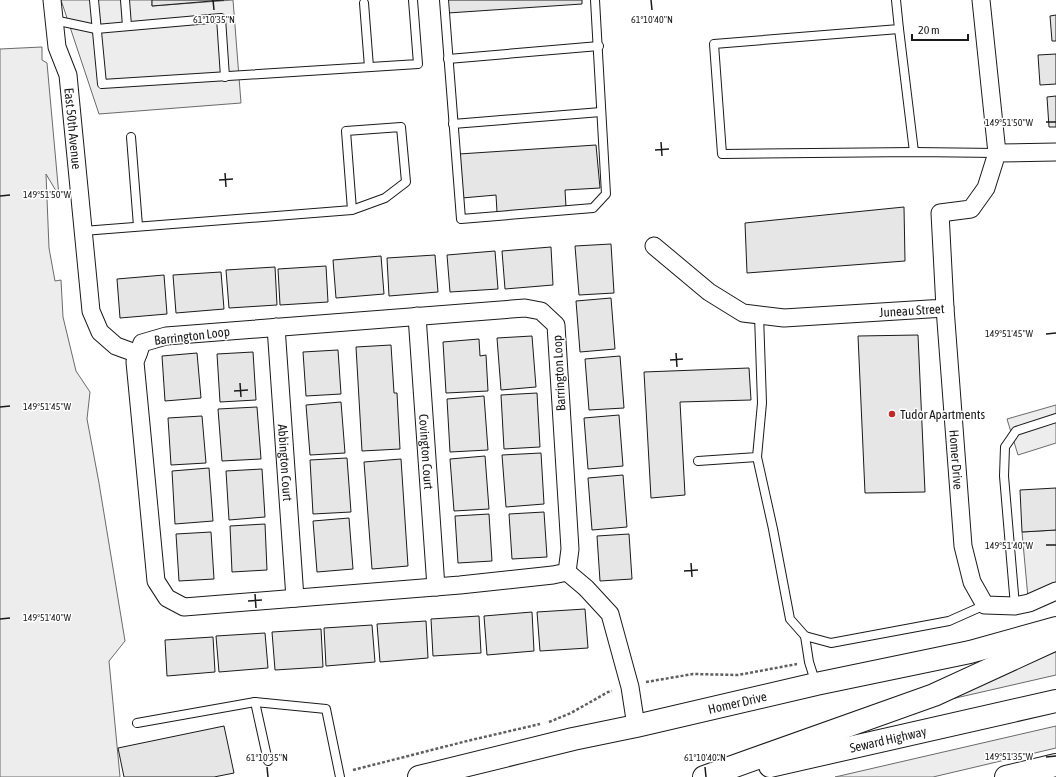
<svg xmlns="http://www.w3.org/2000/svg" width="1056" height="777" viewBox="0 0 1056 777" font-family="'Asap Condensed',sans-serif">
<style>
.built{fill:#ededed;stroke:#6a6a6a}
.building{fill:#e6e6e6;stroke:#1a1a1a}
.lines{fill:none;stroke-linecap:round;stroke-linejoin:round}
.service-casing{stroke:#1a1a1a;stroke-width:10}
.minor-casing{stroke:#1a1a1a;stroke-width:19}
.secondary-casing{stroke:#1a1a1a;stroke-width:24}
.motorway-casing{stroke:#1a1a1a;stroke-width:24}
.path{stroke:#5f5f5f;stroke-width:2.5;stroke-dasharray:3 2;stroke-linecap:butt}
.service{stroke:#fff;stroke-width:8}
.minor{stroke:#fff;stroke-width:17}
.secondary{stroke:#fff;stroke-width:22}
.motorway{stroke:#fff;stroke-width:22}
.ticks{fill:none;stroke:#1a1a1a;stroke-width:1.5}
.poi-dot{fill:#c62828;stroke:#fff;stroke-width:1.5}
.labels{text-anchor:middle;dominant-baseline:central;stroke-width:3;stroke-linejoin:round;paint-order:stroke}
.street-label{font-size:13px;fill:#1a1a1a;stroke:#fff}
.poi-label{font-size:13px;fill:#1a1a1a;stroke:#fff;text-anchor:start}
.ticks-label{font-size:10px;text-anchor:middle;fill:#1a1a1a;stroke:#fff;stroke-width:3;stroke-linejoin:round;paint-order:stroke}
</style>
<rect width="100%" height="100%" fill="#fff"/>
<g class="built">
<polygon points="61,0 152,0 152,6 233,0 241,103 99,114"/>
<polygon points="42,47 42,60 47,63 59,196 46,174 49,248 55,281 61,280 63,317 76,371 90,392 87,419 99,483 125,641 109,661 120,777 0,777 0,49"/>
<polygon points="1056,405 1056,443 1018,455 1007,419"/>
<polygon points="1056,530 1056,586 1028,598 1022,532"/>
<polygon points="1056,648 1056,675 947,700"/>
<polygon points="1056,726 1056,748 933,777 835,777"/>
</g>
<g class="building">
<polygon points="152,0 224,0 152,6"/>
<polygon points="447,0 582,0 582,4 448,13"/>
<polygon points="1056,15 1056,41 1052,41 1050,16"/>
<polygon points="1056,54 1056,84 1040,85 1038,55"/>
<polygon points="1056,96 1056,127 1049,127 1047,97"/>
<polygon points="596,145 600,188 565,190 566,207 497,212 496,195 462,198 459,154"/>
<polygon points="904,207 905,261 747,273 745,223"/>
<polygon points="611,244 614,293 579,295 575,246"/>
<polygon points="551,247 553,285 505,289 502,251"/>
<polygon points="495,251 498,289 450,292 447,255"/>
<polygon points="435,255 438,292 389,296 387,258"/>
<polygon points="381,256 384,294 336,298 333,260"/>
<polygon points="326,266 328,302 280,305 278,269"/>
<polygon points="275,267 277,305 229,308 226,270"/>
<polygon points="221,272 224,309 176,313 173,275"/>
<polygon points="164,275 167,314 120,318 117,279"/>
<polygon points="611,298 615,349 580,352 576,301"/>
<polygon points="918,335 925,492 865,493 858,336"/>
<polygon points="532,336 536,387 501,390 497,338"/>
<polygon points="479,339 480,356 486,355 488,391 446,393 443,342"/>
<polygon points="391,345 394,393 397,393 400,449 362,451 356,347"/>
<polygon points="338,350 341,394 306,396 303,352"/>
<polygon points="253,352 256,400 220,402 217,354"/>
<polygon points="197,353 201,398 165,401 162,356"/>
<polygon points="620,356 624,408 589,410 585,359"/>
<polygon points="749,368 751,400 680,402 685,495 651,498 644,372"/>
<polygon points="537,393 540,447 504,449 501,395"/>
<polygon points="484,396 488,450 450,452 447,399"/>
<polygon points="341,402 345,453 310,455 306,405"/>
<polygon points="257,407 261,459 222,461 218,409"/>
<polygon points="619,415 623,466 588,469 584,418"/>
<polygon points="202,416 206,463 171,465 168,418"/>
<polygon points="541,453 544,504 506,507 502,455"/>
<polygon points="485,456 489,509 454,511 450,459"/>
<polygon points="347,458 351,512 313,514 310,460"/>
<polygon points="401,459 408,566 372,569 364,462"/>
<polygon points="209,468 213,521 175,524 172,471"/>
<polygon points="262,469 265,517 229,520 226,471"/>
<polygon points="623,475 627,527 592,530 588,478"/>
<polygon points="1056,488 1056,530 1022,532 1020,490"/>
<polygon points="544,512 547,557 512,559 509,514"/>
<polygon points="489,514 492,561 458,563 455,516"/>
<polygon points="349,518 353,569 317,572 313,521"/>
<polygon points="265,524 267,570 232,572 230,526"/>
<polygon points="211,532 214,579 179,581 176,534"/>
<polygon points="629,534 632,579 600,581 597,536"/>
<polygon points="585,609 588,648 540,651 537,612"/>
<polygon points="532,612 534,651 487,655 484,616"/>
<polygon points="479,616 481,653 433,656 431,619"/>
<polygon points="426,621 428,658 380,662 377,624"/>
<polygon points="372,625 375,662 326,666 324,628"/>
<polygon points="321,629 323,667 275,670 272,632"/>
<polygon points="265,633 268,668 219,672 216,636"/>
<polygon points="213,637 215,672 167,676 165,640"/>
<polygon points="224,726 234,773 214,777 124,777 118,748"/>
</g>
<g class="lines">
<defs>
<g id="service">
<polyline points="94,0 102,84 418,64 413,0"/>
<polyline points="125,0 127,26"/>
<polyline points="444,0 461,219 593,208 606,194 595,0"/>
<polyline points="896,0 899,29 714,44 722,154 914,152 997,153"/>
<polyline points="364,3 369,67"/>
<polyline points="54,20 96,29 221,18 225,77"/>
<polyline points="899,29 914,152"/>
<polyline points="448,59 599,46"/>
<polyline points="453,124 601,112"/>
<polyline points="131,137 138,226"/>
<polyline points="83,231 352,210 346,131 401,127 406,182 385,198 352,210"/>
<polyline points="757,457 773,529 790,619 805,636 831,643 949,621 985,605"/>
<polyline points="698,461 757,457 762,403 759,315"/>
<polyline points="1015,606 1004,476 1005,447 1016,431 1056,418"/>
<polyline points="805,636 809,662 816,684"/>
<polyline points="255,702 268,761"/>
<polyline points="137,723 255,702 326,709 340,777"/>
</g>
<g id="minor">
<path id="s1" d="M52 0 57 47 68 75 91 311 100 332 116 346 138 354"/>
<polyline points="981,0 997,153"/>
<path id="s2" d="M654 246 709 292 743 313 784 318 945 308 940 213 971 209 986 188 997 153 1056 152"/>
<polygon points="525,308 541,311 556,325 570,549 567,572 553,575 460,585 184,607 167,598 156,581 135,362 142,343 166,336"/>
<path id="s3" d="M945 308 963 546 972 582 985 605 1015 606 1029 603 1056 591"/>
<path id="s4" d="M417 316 436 587"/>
<path id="s5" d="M276 327 295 598"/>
<polyline points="567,572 586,588 610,614 630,687 636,726"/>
</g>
<g id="secondary">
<path id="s6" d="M419 777 573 739 636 726 816 684 970 652 1056 628"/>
</g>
<g id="motorway">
<path id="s7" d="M770 766 1056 701"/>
<polyline points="704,777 934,695 1056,639"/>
<polyline points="1006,777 1056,765"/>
</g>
</defs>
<use href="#service" class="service-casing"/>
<use href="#minor" class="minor-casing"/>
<use href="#secondary" class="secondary-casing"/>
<use href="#motorway" class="motorway-casing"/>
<g class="path">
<polyline points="646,682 693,674 738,675 797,664"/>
<polyline points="549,722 571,713 608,692 612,691"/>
<polyline points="353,770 467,741 540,724"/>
</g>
<use href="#service" class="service"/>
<use href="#minor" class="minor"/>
<use href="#secondary" class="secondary"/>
<use href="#motorway" class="motorway"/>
</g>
<path class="ticks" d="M213 0 214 10M651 0 652 10M1046 122H1056M661 142 662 156M655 150 669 149M225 173 226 187M219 180 233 179M0 196 10 195M1046 334 1056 333M676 353 677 367M670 360 683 359M240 383 241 397M234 391 248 390M0 407 10 406M1046 545H1056M691 563 692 577M684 571 698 570M255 594 256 608M248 601 262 600M0 619 10 618M1046 757 1056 756M267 767 268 777M705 767 706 777"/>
<circle class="poi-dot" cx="892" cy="414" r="4"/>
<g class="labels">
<g class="street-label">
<text stroke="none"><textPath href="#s1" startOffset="131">East 50th Avenue</textPath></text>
<text stroke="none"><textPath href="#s2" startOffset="281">Juneau Street</textPath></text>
<text transform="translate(192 336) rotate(-7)">Barrington Loop</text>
<text transform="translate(559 373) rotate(-93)">Barrington Loop</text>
<text stroke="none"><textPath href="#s4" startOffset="136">Covington Court</textPath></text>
<text stroke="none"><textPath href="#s3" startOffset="152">Homer Drive</textPath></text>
<text stroke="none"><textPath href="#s5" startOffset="136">Abbington Court</textPath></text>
<text stroke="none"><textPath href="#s6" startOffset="327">Homer Drive</textPath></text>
<text stroke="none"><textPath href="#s7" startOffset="121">Seward Highway</textPath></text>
</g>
<g class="poi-label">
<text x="900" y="414">Tudor Apartments</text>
</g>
</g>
<g class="ticks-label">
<text x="214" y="23">61°10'35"N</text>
<text x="652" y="23">61°10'40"N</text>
<text x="1009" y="126">149°51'50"W</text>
<text x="47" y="198">149°51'50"W</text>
<text x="1009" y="337">149°51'45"W</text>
<text x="47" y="410">149°51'45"W</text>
<text x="1009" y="549">149°51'40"W</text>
<text x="47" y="621">149°51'40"W</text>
<text x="1009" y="760">149°51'35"W</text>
<text x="267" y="761">61°10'35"N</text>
<text x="705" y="761">61°10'40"N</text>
</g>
<path d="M912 34v6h56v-6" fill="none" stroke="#1a1a1a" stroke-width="2"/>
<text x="918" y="34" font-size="12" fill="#1a1a1a" stroke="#ffffff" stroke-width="3" paint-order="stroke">20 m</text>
</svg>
